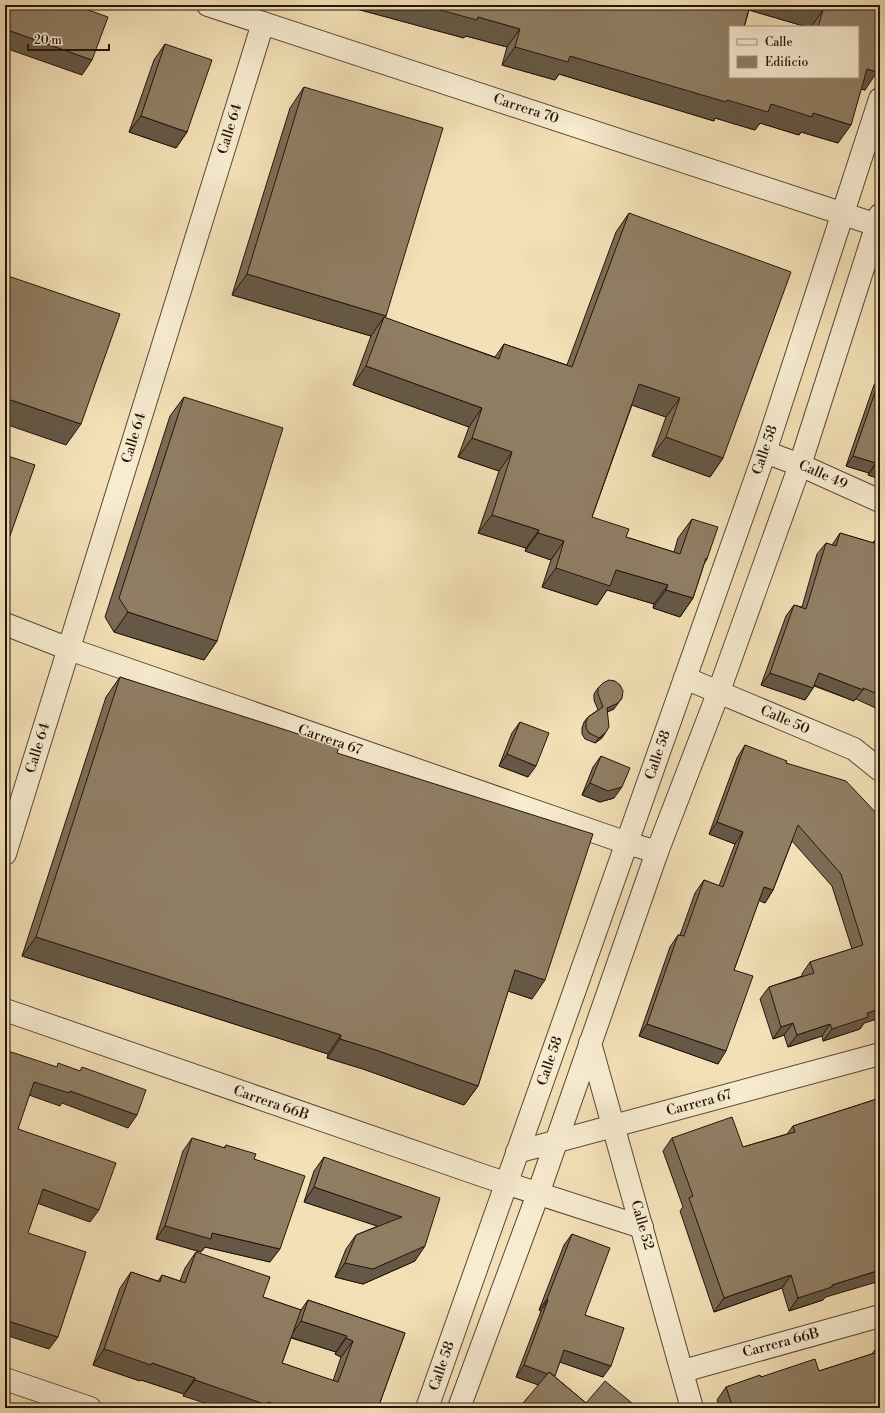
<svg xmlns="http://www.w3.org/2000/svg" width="885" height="1413" viewBox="0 0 885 1413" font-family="'Libre Bodoni',serif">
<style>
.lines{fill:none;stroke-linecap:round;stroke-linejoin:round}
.minor-casing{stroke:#584736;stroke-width:24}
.tertiary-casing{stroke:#584736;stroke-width:24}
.minor{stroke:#f7ebd0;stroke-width:22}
.tertiary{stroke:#f7ebd0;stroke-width:22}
.wall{fill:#7c6c56;stroke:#24140b;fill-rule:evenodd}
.shaded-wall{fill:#655846;stroke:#24140b}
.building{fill:#907e64;stroke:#24140b}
.labels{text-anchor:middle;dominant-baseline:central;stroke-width:3;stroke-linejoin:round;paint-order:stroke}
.street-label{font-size:14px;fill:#24140b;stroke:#f7ebd0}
</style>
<rect width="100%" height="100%" fill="#f3e0b6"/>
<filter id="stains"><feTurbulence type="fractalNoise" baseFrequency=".005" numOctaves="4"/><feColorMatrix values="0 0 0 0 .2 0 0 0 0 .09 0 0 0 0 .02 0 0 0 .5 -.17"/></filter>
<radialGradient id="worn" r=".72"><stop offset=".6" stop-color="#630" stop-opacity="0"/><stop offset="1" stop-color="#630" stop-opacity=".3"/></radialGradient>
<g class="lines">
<defs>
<g id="minor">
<polyline points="208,5 880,226"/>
<polyline points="765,452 800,465 880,501"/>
<polyline points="5,624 69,649 627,843 657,852"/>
<polyline points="685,678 854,749 880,770"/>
<polyline points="5,854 263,23"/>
<polyline points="5,1010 487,1177 642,1227"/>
<polyline points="590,1043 692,1408"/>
<polyline points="517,1152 880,1054"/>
<polyline points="683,1371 880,1316"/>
<polyline points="5,1379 90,1408"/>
</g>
<g id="tertiary">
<polyline points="427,1408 765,452 880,99"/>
<polyline points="459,1408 538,1194 657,852 719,691 800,465 880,215"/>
</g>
</defs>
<use href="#minor" class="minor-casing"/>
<use href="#tertiary" class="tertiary-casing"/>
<use href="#minor" class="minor"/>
<use href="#tertiary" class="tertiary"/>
</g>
<g class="wall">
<path d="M342 5H880L865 90 861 89 838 143 801 132 799 135 760 123 755 130 715 118 714 121 559 74 555 80 502 65 507 47 466 36 464 38ZM749 10 807 27H858V77H730Z"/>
<polygon points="165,44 187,132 176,148 129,132 154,60"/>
<polygon points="304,87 386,316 385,318 495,357 504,344 567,365 616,232 629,213 723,458 710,477 652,456 666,417 632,405 592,517 626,537 674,552 678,538 692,519 707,559 704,564 693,598 680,617 653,608 654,604 607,590 597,605 542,587 551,560 525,551 526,548 478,533 499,471 458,457 469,427 353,385 371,336 232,295 290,108"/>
<polygon points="880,376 880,479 868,475 869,473 846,466 874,385"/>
<polygon points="184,397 217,641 204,660 114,632 105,617 170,416"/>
<polygon points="840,533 873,543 874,541 880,543 880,710 856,699 854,701 814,686 813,688 805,700 761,685 786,616 794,605 802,607 817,554 826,543 832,545"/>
<polygon points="120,677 337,753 532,999 508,991 478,1086 464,1105 363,1069 327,1058 328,1054 22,956 106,697"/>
<polygon points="598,688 614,709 607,712 602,738 595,743 585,739 582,734 582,728 584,722 588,717 598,710 594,700 594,694"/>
<polygon points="520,722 528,777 499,766 512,733"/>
<polygon points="745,745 786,763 880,817 880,1018 864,1023 860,1029 823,1041 822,1036 788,1047 784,1035 773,1039 760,999 769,987 802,976 802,974 810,962 852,949 832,886 792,841 773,890 765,903 759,900 734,970 718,1064 639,1036 670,947 678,935 680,935 695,893 704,880 719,886 735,844 709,834 737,758"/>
<polygon points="601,756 614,798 600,802 582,795 593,767"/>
<polygon points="880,1098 826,1297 823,1300 789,1311 782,1288 714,1312 680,1211 683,1207 663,1151 672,1138 743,1147 787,1134 793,1126"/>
<polygon points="192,1138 224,1148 226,1145 254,1159 270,1262 205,1247 201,1252 156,1239 183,1151"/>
<polygon points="324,1157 415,1261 363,1284 335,1277 346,1249 356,1235 378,1226 304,1202 314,1171"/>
<polygon points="572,1234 585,1315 603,1377 560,1362 554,1376 586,1403 638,1408 519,1408 539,1385 516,1377 541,1311 539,1310 564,1245"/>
<path d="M196 1252 263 1297 301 1310 308 1300 405 1333 378 1408 183 1396 184 1394 141 1380 140 1381 93 1365 120 1288 131 1272 158 1281 162 1275 180 1281 185 1268ZM291 1338 336 1352 335 1354 341 1357 333 1381 282 1363Z"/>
<polygon points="880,1346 880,1408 720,1408 717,1400 726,1387 761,1377 819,1371 872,1354 877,1347"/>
</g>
<g class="shaded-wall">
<polygon points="342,5 422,5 478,17 520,29 507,47 466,36 464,38"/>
<polygon points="744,5 807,5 823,10 811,27 807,27 742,8"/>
<polygon points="5,29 92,60 82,75 5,48"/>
<polygon points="515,47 570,56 727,100 771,104 813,113 851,125 838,143 801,132 799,135 760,123 755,130 715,118 714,121 559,74 555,80 502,65"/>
<polygon points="867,69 877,72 865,90 855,87"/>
<polygon points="141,116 187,132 176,148 129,132"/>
<polygon points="247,274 386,316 382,322 384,317 371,336 232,295"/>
<polygon points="366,366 482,408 469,427 353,385"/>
<polygon points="639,384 680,398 666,417 626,403"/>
<polygon points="5,398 81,424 66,445 5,424"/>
<polygon points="666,437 723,458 710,477 652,456"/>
<polygon points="472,438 512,452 499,471 458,457"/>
<polygon points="853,456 876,463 869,473 846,466"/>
<polygon points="875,465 880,466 880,479 868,475"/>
<polygon points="492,515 539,530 526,548 478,533"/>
<polygon points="538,533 564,541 551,560 525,551"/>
<polygon points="556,568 616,570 668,585 654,604 607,590 597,605 542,587"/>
<polygon points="666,590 693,598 680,617 653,608"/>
<polygon points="128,612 217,641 204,660 114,632"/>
<polygon points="770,673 813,688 805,700 761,685"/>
<polygon points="819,673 863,690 854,701 811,684"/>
<polygon points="622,698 614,709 603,714 607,708"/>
<polygon points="606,732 602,738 595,743 599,738"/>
<polygon points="507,754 536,766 528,777 499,766"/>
<polygon points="590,783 622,787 614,798 600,802 582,795"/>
<polygon points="717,822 743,832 735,844 709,834"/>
<polygon points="764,887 773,890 765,903 755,899"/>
<polygon points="36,937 341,1035 328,1054 22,956"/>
<polygon points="515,970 545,980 532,999 502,989"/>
<polygon points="880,1009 880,1018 864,1023 860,1029 823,1041 832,1029 867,1013"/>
<polygon points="793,1023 784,1035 773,1039 781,1027"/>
<polygon points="647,1024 726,1051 718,1064 639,1036"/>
<polygon points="830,1024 822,1036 788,1047 797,1035"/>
<polygon points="340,1039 376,1050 478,1086 464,1105 363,1069 327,1058"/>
<polygon points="34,1082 70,1091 137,1115 128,1128 62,1103 60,1106 26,1094"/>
<polygon points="314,1187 402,1217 392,1231 304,1202"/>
<polygon points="43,1189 99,1210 90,1222 34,1202"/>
<polygon points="165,1226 212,1233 280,1249 270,1262 205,1247 201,1252 156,1239"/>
<polygon points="425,1246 415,1261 363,1284 335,1277 345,1263"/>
<polygon points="880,1270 880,1281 826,1297 823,1300 789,1311 798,1298 832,1285"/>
<polygon points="791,1275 782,1288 714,1312 724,1298"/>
<polygon points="547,1299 548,1300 541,1311 539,1310"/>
<polygon points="5,1320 58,1337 49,1349 5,1335"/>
<polygon points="301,1321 347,1336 336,1352 290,1337"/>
<polygon points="346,1338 353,1341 341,1357 335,1354"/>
<polygon points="104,1349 152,1363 195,1378 184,1394 141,1380 140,1381 93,1365"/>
<polygon points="564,1350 611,1366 603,1377 557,1361"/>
<polygon points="524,1365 555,1376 547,1388 516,1377"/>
<polygon points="195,1380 268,1402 285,1408 220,1408 183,1396"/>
</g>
<g class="building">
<polygon points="5,5 74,5 108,17 92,60 5,29"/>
<polygon points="422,5 750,5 744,27 730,27 730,77 858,77 858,27 818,27 823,10 807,5 880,5 880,64 877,72 867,69 851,125 813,113 812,117 771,104 768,112 727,100 726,102 570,56 568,62 515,47 520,29 478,17 477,20"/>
<polygon points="165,44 212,60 187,132 141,116"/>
<polygon points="304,87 443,128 386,316 247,274"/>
<polygon points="629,213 791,272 723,458 666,437 680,398 639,384 592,517 629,529 626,537 680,554 692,519 718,527 707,559 706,558 693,598 666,590 668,585 616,570 610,586 556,568 564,541 538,533 539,530 492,515 512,452 472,438 482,408 366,366 384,317 499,359 504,344 572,367"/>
<polygon points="5,275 120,314 81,424 5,398"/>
<polygon points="880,378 880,466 875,465 876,463 853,456"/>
<polygon points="184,397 283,428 217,641 128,612 119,598"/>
<polygon points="5,455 35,465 5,550"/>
<polygon points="840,533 874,543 874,541 880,543 880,695 863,688 863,690 819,673 813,688 770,673 794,605 806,609 826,543 836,546"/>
<polygon points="120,677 339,747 337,753 593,834 545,980 515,970 478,1086 376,1050 340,1039 341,1035 36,937"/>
<polygon points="609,680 615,681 620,685 623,691 622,698 618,703 607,708 609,727 606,732 599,738 589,733 586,728 586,722 588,717 603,707 598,694 598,688 603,683"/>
<polygon points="520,722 549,733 536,766 507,754"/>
<polygon points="745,745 787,761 786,763 846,781 880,817 880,1009 867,1013 868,1017 832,1029 830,1024 797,1035 793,1023 781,1027 769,987 814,973 810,962 863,945 841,874 798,825 773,890 764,887 734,970 753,976 726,1051 647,1024 678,935 684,936 704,880 723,887 743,832 717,822"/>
<polygon points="601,756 630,768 622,787 608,791 590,783"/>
<polygon points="5,1050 57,1067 58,1063 80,1071 82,1067 146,1090 137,1115 70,1091 69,1093 34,1082 18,1129 116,1163 99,1210 43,1189 28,1233 86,1252 58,1337 5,1320"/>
<polygon points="880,1098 880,1270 832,1285 832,1287 798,1298 791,1275 724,1298 689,1198 693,1196 672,1138 732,1117 743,1147 795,1132 793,1126"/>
<polygon points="192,1138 225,1148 226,1145 256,1154 254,1159 305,1176 280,1249 212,1233 211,1239 165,1226"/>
<polygon points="324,1157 440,1198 425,1246 373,1269 345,1263 356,1235 402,1217 314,1187"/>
<polygon points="572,1234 610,1248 585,1315 624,1328 611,1366 564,1350 555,1376 549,1372 548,1374 524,1365 548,1300 547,1299"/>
<polygon points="196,1252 270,1277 263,1297 301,1310 282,1363 338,1382 353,1341 346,1338 347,1336 301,1321 308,1300 405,1333 378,1408 285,1408 268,1402 267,1405 195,1380 195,1378 152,1363 151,1365 104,1349 131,1272 160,1282 162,1275 185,1283"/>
<polygon points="880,1346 880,1408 733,1408 726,1387 760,1375 761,1377 815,1359 819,1371 878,1352 877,1347"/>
<polygon points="549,1372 586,1403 605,1381 638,1408 519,1408"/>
</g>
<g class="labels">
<g class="street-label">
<text transform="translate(526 109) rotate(18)">Carrera 70</text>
<text transform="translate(230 129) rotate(-73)">Calle 64</text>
<text transform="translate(134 438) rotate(-73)">Calle 64</text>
<text transform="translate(765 450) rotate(-71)">Calle 58</text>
<text transform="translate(823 475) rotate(24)">Calle 49</text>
<text transform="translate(785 720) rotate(23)">Calle 50</text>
<text transform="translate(330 740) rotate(19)">Carrera 67</text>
<text transform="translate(38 748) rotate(-73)">Calle 64</text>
<text transform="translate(658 755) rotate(-71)">Calle 58</text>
<text transform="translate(550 1061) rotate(-71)">Calle 58</text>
<text transform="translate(271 1103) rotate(19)">Carrera 66B</text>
<text transform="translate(699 1103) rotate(-15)">Carrera 67</text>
<text transform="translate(642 1225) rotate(74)">Calle 52</text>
<text transform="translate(781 1343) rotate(-15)">Carrera 66B</text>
<text transform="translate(442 1366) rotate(-71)">Calle 58</text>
</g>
</g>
<rect width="885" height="1413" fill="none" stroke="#f3e0b6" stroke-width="20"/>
<rect x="6" y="6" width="873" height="1401" fill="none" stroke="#24140b" stroke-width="2"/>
<rect x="10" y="10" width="865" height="1393" fill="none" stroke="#24140b"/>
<rect x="729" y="26" width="130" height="52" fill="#f7ebd0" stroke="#a39581"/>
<rect x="737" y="39" width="20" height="6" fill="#f7ebd0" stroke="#a39581"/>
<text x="765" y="46" font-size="12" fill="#24140b">Calle</text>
<rect x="737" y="56" width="20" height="12" fill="#907e64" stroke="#a39581"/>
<text x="765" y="66" font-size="12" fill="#24140b">Edificio</text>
<path d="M28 44v6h81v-6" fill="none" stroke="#24140b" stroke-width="2"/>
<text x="34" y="44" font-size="12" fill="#24140b" stroke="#f7ebd0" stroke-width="3" paint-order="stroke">20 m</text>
<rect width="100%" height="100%" filter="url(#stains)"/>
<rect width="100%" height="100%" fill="url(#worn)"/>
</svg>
